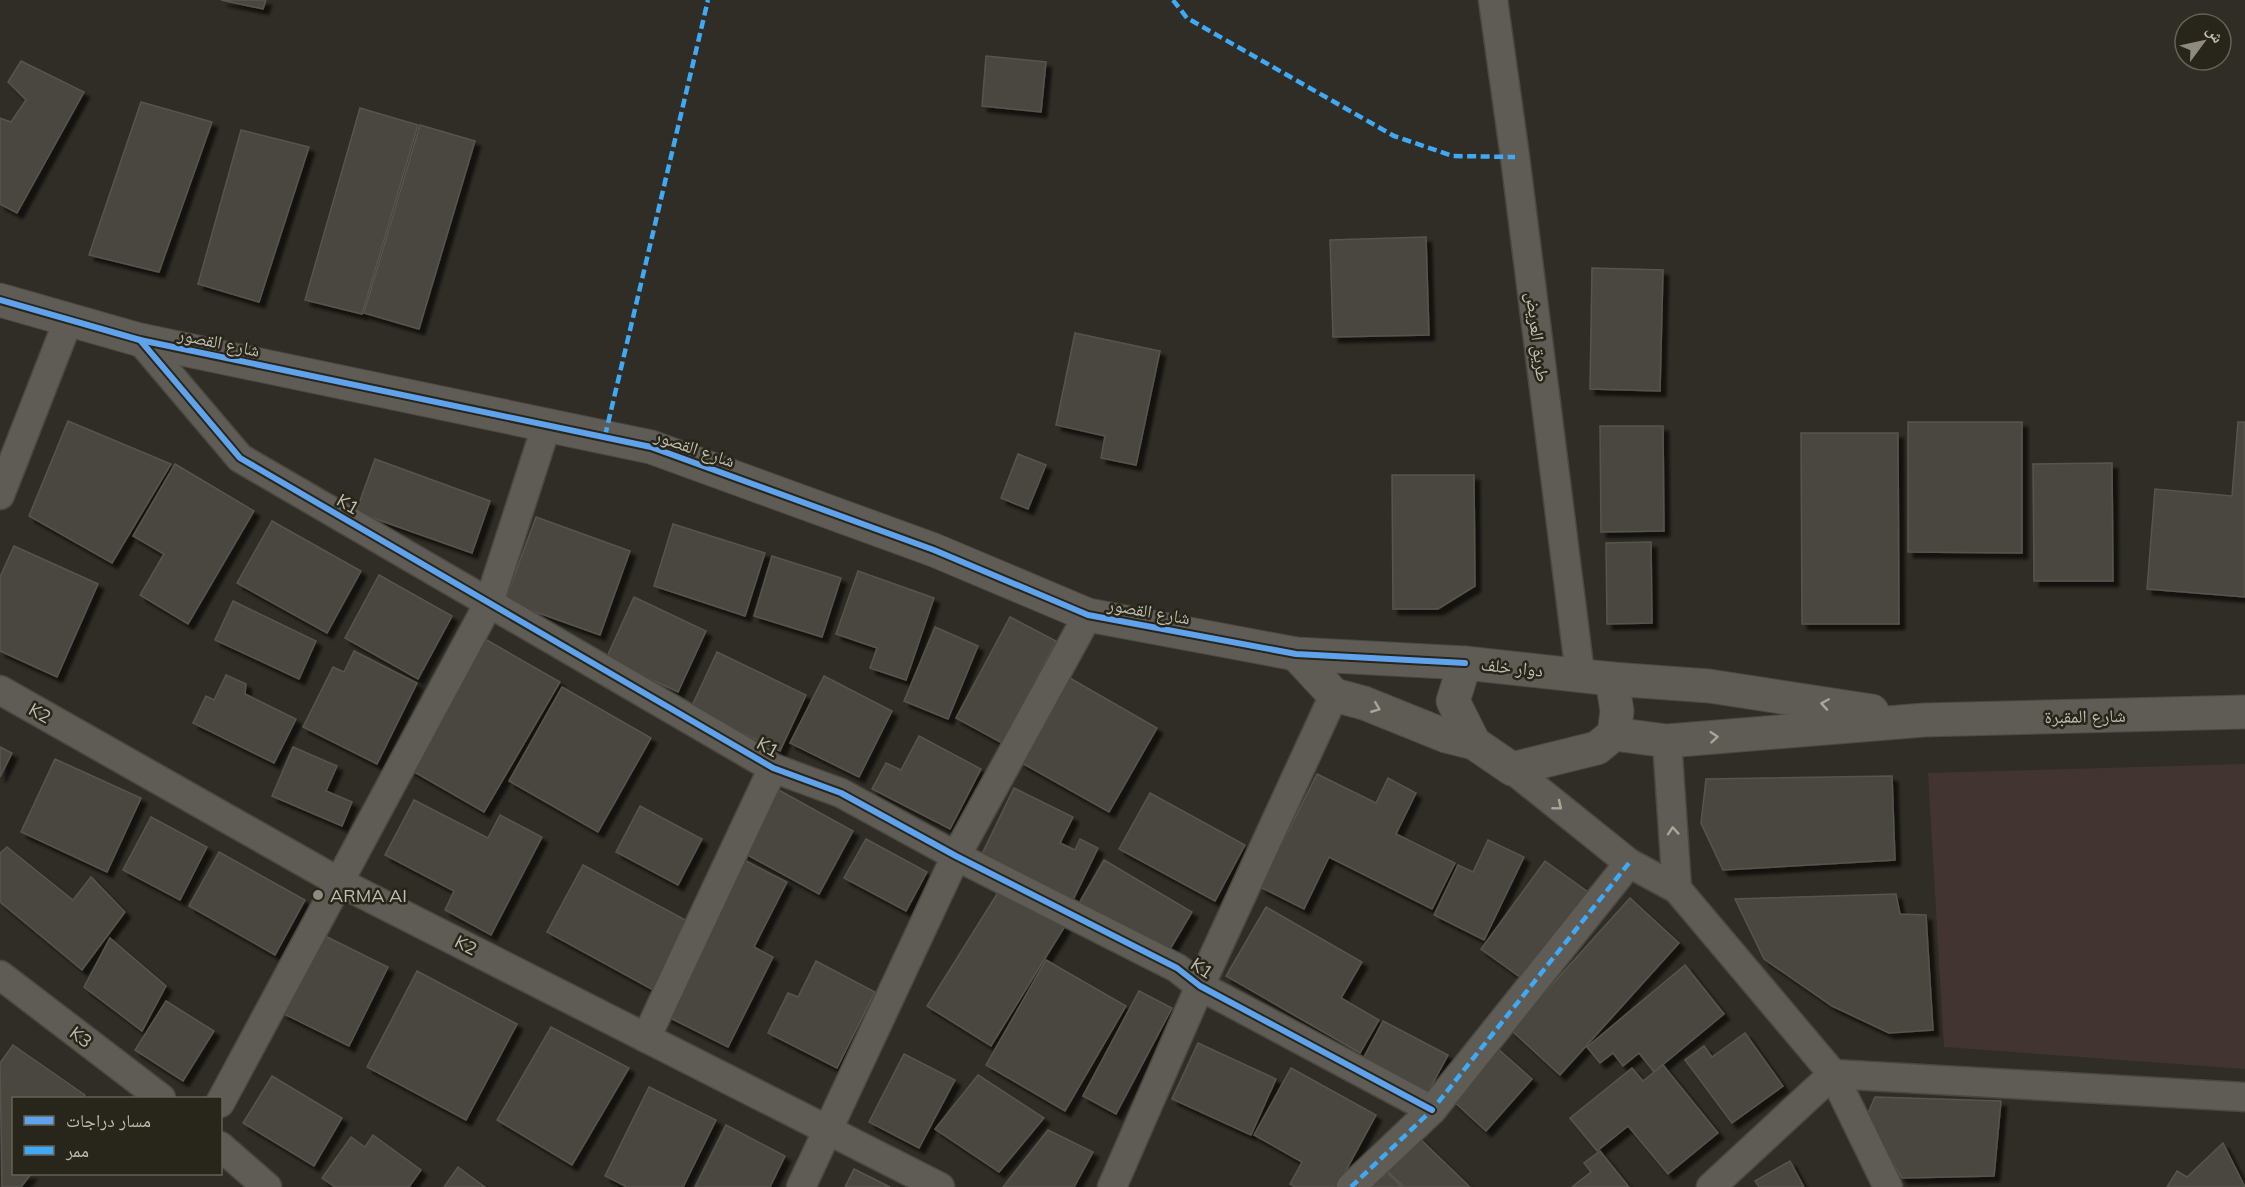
<svg xmlns="http://www.w3.org/2000/svg" width="2245" height="1187" viewBox="0 0 2245 1187" font-family="Mulish,'Noto Naskh Arabic',sans-serif">
<style>
.green{fill:#413431}
.building{fill:#494740;stroke:#57554c;stroke-width:1.5;filter:url(#shadow)}
.lines{fill:none;stroke-linecap:round;stroke-linejoin:round}
.minor-casing{stroke:#4a4842;stroke-width:31}
.tertiary-casing{stroke:#4a4842;stroke-width:35}
.minor{stroke:#5e5c54;stroke-width:28}
.tertiary{stroke:#5e5c54;stroke-width:33}
.quiet{stroke:#3fa9f5;stroke-width:4.5;stroke-dasharray:9 4.5;stroke-linecap:butt}
.cycleway-casing{stroke:#28251a;stroke-width:10}
.cycleway{stroke:#60a3ed;stroke-width:6}
.oneway{stroke:#a8a698}
.poi-dot{fill:#8e8b7e;stroke:#28251a;stroke-width:2}
.labels{text-anchor:middle;dominant-baseline:central;stroke-width:5;stroke-linejoin:round;paint-order:stroke}
.street-label{font-size:18px;fill:#c1beae;stroke:#28251a}
.poi-label{font-size:18px;fill:#c1beae;stroke:#28251a;text-anchor:start}
</style>
<defs>
<filter id="shadow"><feDropShadow dx="5.5" dy="5.5" stdDeviation="1.5" flood-color="#0009"/></filter>
</defs>
<rect width="100%" height="100%" fill="#2f2d25"/>
<polygon class="green" points="2245,764 2245,1069 1944,1047 1928,773"/>
<g class="building">
<polygon points="221,0 266,0 263,9"/>
<polygon points="986,56 1046,62 1041,112 982,106"/>
<polygon points="21,61 84,92 17,213 0,204 0,118 11,122 26,100 8,82"/>
<polygon points="141,102 212,122 159,272 89,255"/>
<polygon points="360,108 418,125 362,314 305,300"/>
<polygon points="420,125 475,141 419,329 364,313"/>
<polygon points="241,130 309,147 259,302 198,284"/>
<polygon points="1426,237 1429,335 1333,337 1330,240"/>
<polygon points="1592,268 1663,270 1660,391 1590,389"/>
<polygon points="1075,333 1160,351 1136,465 1101,458 1105,436 1056,425"/>
<polygon points="68,421 171,464 112,563 29,516"/>
<polygon points="1908,422 2022,422 2022,553 1908,552"/>
<polygon points="2238,422 2245,422 2245,597 2147,589 2155,489 2232,496"/>
<polygon points="1600,426 1663,426 1664,531 1601,532"/>
<polygon points="1801,433 1898,433 1899,624 1802,624"/>
<polygon points="1018,454 1046,465 1028,509 1001,498"/>
<polygon points="375,459 490,501 472,553 356,512"/>
<polygon points="2112,463 2113,581 2034,581 2033,464"/>
<polygon points="175,464 254,511 188,624 140,595 164,554 133,536"/>
<polygon points="1392,475 1474,475 1475,586 1438,609 1393,609"/>
<polygon points="536,517 630,551 600,635 505,601"/>
<polygon points="272,521 361,571 327,633 237,583"/>
<polygon points="673,524 765,553 745,616 654,586"/>
<polygon points="1651,542 1652,623 1607,624 1606,543"/>
<polygon points="14,546 98,584 57,677 0,651 0,577"/>
<polygon points="772,556 841,578 822,637 754,616"/>
<polygon points="858,571 934,598 906,680 870,668 877,648 836,634"/>
<polygon points="379,575 452,616 418,679 345,638"/>
<polygon points="634,597 706,631 678,692 606,659"/>
<polygon points="233,601 316,641 299,679 215,640"/>
<polygon points="1010,617 1056,641 1002,743 956,718"/>
<polygon points="935,627 978,646 948,719 904,701"/>
<polygon points="485,639 560,682 484,812 409,769"/>
<polygon points="354,651 417,683 377,764 303,727 333,667 344,672"/>
<polygon points="717,652 806,695 780,751 691,708"/>
<polygon points="226,675 246,684 245,694 296,719 274,763 193,723 206,696 214,700"/>
<polygon points="824,676 892,711 859,777 790,743"/>
<polygon points="1068,677 1157,728 1109,812 1020,762"/>
<polygon points="562,687 651,738 598,832 509,781"/>
<polygon points="919,736 981,769 950,829 872,789 886,763 901,770"/>
<polygon points="0,747 12,753 0,777"/>
<polygon points="293,747 337,766 326,791 352,802 342,826 272,796"/>
<polygon points="55,759 141,798 107,872 21,832"/>
<polygon points="1317,774 1376,803 1388,778 1416,793 1396,834 1455,863 1432,909 1329,857 1304,909 1260,887"/>
<polygon points="1892,776 1895,860 1723,870 1701,823 1706,779"/>
<polygon points="775,788 853,831 819,894 740,851"/>
<polygon points="1014,788 1073,817 1060,843 1075,850 1080,839 1098,848 1072,902 981,856"/>
<polygon points="1150,793 1245,845 1215,901 1119,849"/>
<polygon points="414,800 488,838 500,815 542,837 491,935 445,910 454,891 385,855"/>
<polygon points="640,806 702,839 678,885 616,852"/>
<polygon points="151,817 207,847 180,900 123,870"/>
<polygon points="866,839 927,872 906,911 844,878"/>
<polygon points="1488,840 1524,857 1484,940 1434,915 1458,865 1473,872"/>
<polygon points="7,847 73,900 91,877 125,912 82,970 0,902 0,853"/>
<polygon points="219,852 305,900 275,955 189,906"/>
<polygon points="744,860 787,882 754,947 773,957 728,1047 666,1016"/>
<polygon points="1104,860 1192,912 1166,956 1078,905"/>
<polygon points="1545,861 1588,892 1524,980 1481,949"/>
<polygon points="583,865 691,923 655,991 547,932"/>
<polygon points="1002,886 1065,926 991,1046 927,1006"/>
<polygon points="1896,894 1900,914 1926,915 1933,1030 1889,1033 1832,1006 1764,959 1735,899"/>
<polygon points="1630,898 1679,943 1560,1075 1511,1030"/>
<polygon points="1266,907 1362,962 1341,998 1379,1020 1360,1053 1226,976"/>
<polygon points="321,934 388,967 349,1046 282,1013"/>
<polygon points="110,938 166,986 142,1031 84,987"/>
<polygon points="1046,960 1126,1006 1065,1111 986,1065"/>
<polygon points="816,961 875,992 837,1068 768,1033 788,993 798,997"/>
<polygon points="1685,965 1724,1014 1654,1072 1639,1053 1623,1066 1613,1053 1600,1063 1587,1047"/>
<polygon points="417,971 517,1024 466,1120 367,1067"/>
<polygon points="1139,991 1172,1008 1116,1114 1083,1096"/>
<polygon points="166,1001 214,1031 183,1081 135,1050"/>
<polygon points="1383,1021 1448,1055 1428,1092 1364,1057"/>
<polygon points="551,1027 629,1068 572,1165 497,1120"/>
<polygon points="1745,1033 1783,1086 1732,1123 1685,1060 1704,1046 1712,1057"/>
<polygon points="1198,1043 1276,1079 1251,1135 1172,1099"/>
<polygon points="13,1045 85,1095 82,1098 14,1098 14,1174 31,1174 21,1187 2,1187 0,1063"/>
<polygon points="1497,1048 1532,1079 1486,1131 1451,1099"/>
<polygon points="904,1054 955,1080 919,1148 869,1122"/>
<polygon points="1663,1065 1718,1133 1668,1174 1628,1126 1597,1151 1570,1118 1632,1068 1643,1081"/>
<polygon points="1291,1068 1376,1115 1337,1187 1295,1187 1290,1184 1302,1162 1254,1135"/>
<polygon points="978,1075 1044,1118 999,1172 935,1129"/>
<polygon points="272,1076 342,1118 314,1166 243,1123"/>
<polygon points="649,1087 716,1120 683,1187 627,1187 605,1176"/>
<polygon points="1875,1097 2001,1101 1994,1176 1902,1178 1866,1118"/>
<polygon points="726,1125 785,1156 770,1187 695,1187"/>
<polygon points="1048,1130 1093,1152 1074,1187 1003,1187"/>
<polygon points="1415,1134 1470,1187 1404,1187 1383,1167"/>
<polygon points="373,1135 421,1170 409,1187 335,1187 322,1178 351,1137 365,1147"/>
<polygon points="2223,1143 2245,1187 2167,1187 2177,1171 2187,1177"/>
<polygon points="1600,1151 1629,1187 1572,1187 1591,1172 1584,1163"/>
<polygon points="1790,1161 1804,1187 1759,1187 1755,1181"/>
<polygon points="458,1167 485,1187 444,1187"/>
<polygon points="1383,1168 1402,1187 1363,1187"/>
<polygon points="854,1169 890,1187 845,1187"/>
</g>
<g class="lines">
<defs>
<g id="minor">
<polyline points="1493,0 1515,157 1580,674"/>
<polyline points="140,340 240,458 773,768 841,793 956,856 1177,968 1200,986 1432,1110"/>
<polyline points="0,495 68,321"/>
<polyline points="0,690 339,882 940,1187"/>
<polyline points="1667,741 1677,889"/>
<polyline points="1512,769 1629,863 1677,889 1833,1074 1888,1187"/>
<polyline points="0,975 161,1098"/>
<polyline points="646,1038 773,768"/>
<polyline points="220,1103 489,603 546,427"/>
<polyline points="220,1146 267,1187"/>
<polyline points="801,1187 956,856 1088,615"/>
<polyline points="1112,1187 1200,986 1334,695"/>
<polyline points="1351,1187 1432,1110 1629,863"/>
<polyline points="1711,1187 1833,1074 2245,1097"/>
</g>
<g id="tertiary">
<polyline points="0,300 140,340 651,447 934,550 1088,615 1296,654 1465,663"/>
<polyline points="1296,654 1334,695 1364,703 1446,736 1474,743"/>
<polygon points="1465,663 1612,679 1617,711 1614,734 1597,748 1512,769 1474,743 1453,701"/>
<polyline points="1612,679 1709,686 1872,711"/>
<polyline points="1614,734 1667,741 1924,720 2245,712"/>
</g>
</defs>
<use href="#minor" class="minor-casing"/>
<use href="#tertiary" class="tertiary-casing"/>
<use href="#minor" class="minor"/>
<use href="#tertiary" class="tertiary"/>
<g class="quiet">
<polyline points="1173,0 1187,18 1394,136 1453,156 1515,157"/>
<polyline points="605,436 708,0"/>
<polyline points="1351,1187 1432,1110 1629,863"/>
</g>
<defs>
<g id="cycleway">
<polyline points="0,300 140,340 651,447 934,550 1088,615 1296,654 1465,663"/>
<polyline points="140,340 240,458 773,768 841,793 956,856 1177,968 1200,986 1432,1110"/>
</g>
</defs>
<use href="#cycleway" class="cycleway-casing"/>
<use href="#cycleway" class="cycleway"/>
</g>
<defs><path id="oneway-chevron" d="M-2-3.5L2.5 0L-2 3.5" fill="none" stroke-width="1.6" stroke-linecap="round" stroke-linejoin="round" transform="scale(1.5)"/></defs>
<g class="oneway">
<use href="#oneway-chevron" transform="translate(1825 704) rotate(-171)"/>
<use href="#oneway-chevron" transform="translate(1376 708) rotate(22)"/>
<use href="#oneway-chevron" transform="translate(1714 737) rotate(-5)"/>
<use href="#oneway-chevron" transform="translate(1558 806) rotate(39)"/>
<use href="#oneway-chevron" transform="translate(1673 831) rotate(-94)"/>
</g>
<circle class="poi-dot" cx="318" cy="895" r="6"/>
<g class="labels">
<g class="street-label">
<text transform="translate(1538 337) rotate(83)">طريق العريض</text>
<text transform="translate(219 342) rotate(12)">شارع القصور</text>
<text transform="translate(695 448) rotate(19)">شارع القصور</text>
<text transform="translate(348 504) rotate(30)">K1</text>
<text transform="translate(1149 611) rotate(10)">شارع القصور</text>
<text transform="translate(1512 667) rotate(6)">دوار خلف</text>
<text transform="translate(40 713) rotate(29)">K2</text>
<text transform="translate(2085 716) rotate(-1)">شارع المقبرة</text>
<text transform="translate(768 747) rotate(29)">K1</text>
<text transform="translate(466 945) rotate(27)">K2</text>
<text transform="translate(1202 968) rotate(34)">K1</text>
<text transform="translate(81 1037) rotate(37)">K3</text>
</g>
<g class="poi-label">
<text x="330" y="895">ARMA AI</text>
</g>
</g>
<rect x="12" y="1097" width="210" height="78" fill="#28251a" stroke="#656255" stroke-width="1.5"/>
<rect x="24" y="1116" width="30" height="9" fill="#60a3ed" stroke="#656255" stroke-width="1.5"/>
<text x="66" y="1127" font-size="18" fill="#c1beae">مسار دراجات</text>
<rect x="24" y="1146" width="30" height="9" fill="#3fa9f5" stroke="#656255" stroke-width="1.5"/>
<text x="66" y="1157" font-size="18" fill="#c1beae">ممر</text>
<g transform="translate(2203 42) rotate(57)"><circle r="28" fill="#28251a" stroke="#656255" stroke-width="1.5"/>
<path d="M0-4.5L10 22L0 15L-10 22Z" fill="#8e8b7e"/>
<text y="-9" font-size="16" font-weight="bold" text-anchor="middle" fill="#c1beae">ش</text>
</g>
</svg>
